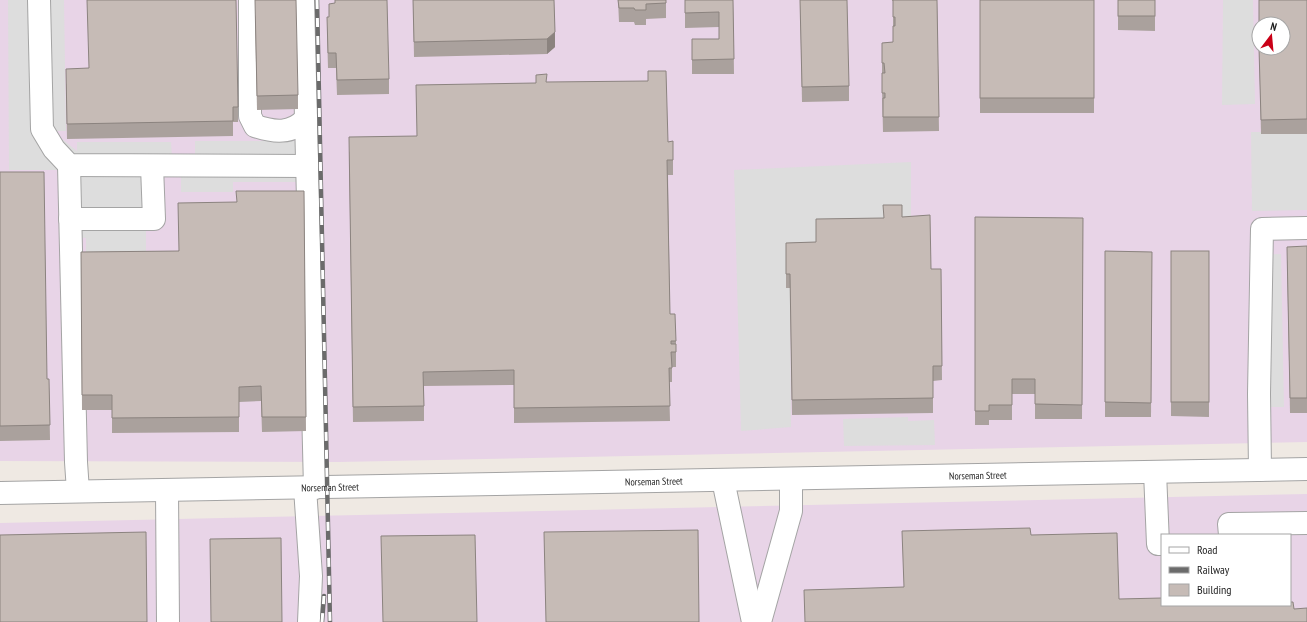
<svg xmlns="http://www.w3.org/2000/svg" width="1307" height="622" viewBox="0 0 1307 622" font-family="'PT Sans Narrow',sans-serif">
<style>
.industrial{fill:#e8d4e7;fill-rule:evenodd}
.parking{fill:#ddd}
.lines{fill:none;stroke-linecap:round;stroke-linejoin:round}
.minor-casing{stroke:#a4a4a4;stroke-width:24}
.minor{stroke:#fff;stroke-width:22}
.rail-casing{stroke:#6b6b6b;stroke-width:4.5}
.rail{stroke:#fff;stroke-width:3;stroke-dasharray:9;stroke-linecap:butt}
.wall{fill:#aaa19d}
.shaded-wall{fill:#8b837f}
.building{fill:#c6bbb6;stroke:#8b837f}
.labels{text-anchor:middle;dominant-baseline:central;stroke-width:3;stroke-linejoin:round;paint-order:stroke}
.street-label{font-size:10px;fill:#1d1d1d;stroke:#fff}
</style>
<rect width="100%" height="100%" fill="#efe9e3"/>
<g class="industrial">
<path d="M0 0H1307V442L339 462 0 461ZM1259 24H1283V48H1259Z"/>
<path d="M1307 494V622H0V523ZM1162 535H1290V605H1162Z"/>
</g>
<g class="parking">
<polygon points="8,0 64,0 66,131 52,131 77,151 77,142 171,142 172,157 195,157 195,141 301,141 301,182 233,182 233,192 181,192 181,177 146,177 146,254 86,254 86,238 77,237 77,170 9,170"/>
<polygon points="1223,0 1253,0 1255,104 1222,105"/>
<polygon points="1251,132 1307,132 1307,210 1252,211"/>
<polygon points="911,162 911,223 816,234 816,257 786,258 786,288 790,288 791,427 741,431 734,170"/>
<polygon points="1281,254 1284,407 1262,407 1258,255"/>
<polygon points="908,417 908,421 934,420 935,445 844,446 843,419"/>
</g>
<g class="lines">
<defs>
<g id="minor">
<polyline points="39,0 42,129 54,149 69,165 308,166"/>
<path d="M250 0V116L255 126C273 132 292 135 306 118L303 0"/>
<polyline points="306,118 315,488"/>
<polyline points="69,165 76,462 78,491"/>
<polyline points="70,219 154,219 152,166"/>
<polyline points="1260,470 1259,394 1262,229 1307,228"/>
<polyline points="1155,472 1158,544 1162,544"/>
<polyline points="723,480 753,622"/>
<polyline points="305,488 311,576 309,622"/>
<polyline points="167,491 168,622"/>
<path id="s1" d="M0 493 1307 469"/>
<polyline points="1230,535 1229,524 1307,523"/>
<polyline points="760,622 791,511 791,479"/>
</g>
</defs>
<use href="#minor" class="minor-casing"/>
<use href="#minor" class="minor"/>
<defs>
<g id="rail">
<polyline points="317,0 330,622"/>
<polyline points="322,622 324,596"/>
</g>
</defs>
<use href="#rail" class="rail-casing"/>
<use href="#rail" class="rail"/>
</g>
<g class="wall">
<polygon points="413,0 554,0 555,47 547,54 414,57"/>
<polygon points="618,0 666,0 666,18 646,19 646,25 635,25 634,22 619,22"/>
<polygon points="685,0 733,0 734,74 692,74 692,39 719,39 719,27 685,28"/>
<polygon points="800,0 849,86 849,101 802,102"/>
<polygon points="892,0 937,0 939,131 883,132 882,88 882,43 893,42 893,1 892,1"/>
<rect x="980" y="0" width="114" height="113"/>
<polygon points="1118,0 1155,0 1155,31 1118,30"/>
<polygon points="1307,0 1307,134 1261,134 1259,48"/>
<polygon points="329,4 389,79 389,94 337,95 336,68 328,68 327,32 329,17"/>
<polygon points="255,15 298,95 298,109 257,110"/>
<polygon points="547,82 668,142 673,141 673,175 668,175 670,314 676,341 676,367 672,367 672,382 669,382 670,421 514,423 514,385 424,386 424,421 353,422 349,152 417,136"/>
<polygon points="66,84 238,107 238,122 233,122 233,136 67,139"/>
<polygon points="0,172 47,379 49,379 50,440 0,441"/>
<polygon points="304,191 306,431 262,432 261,401 239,402 239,432 112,433 112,410 82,410 81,252 178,251 236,202"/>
<polygon points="902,217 931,269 941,269 942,380 933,381 933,413 792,415 790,288 786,288 786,243 816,242 883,218"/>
<polygon points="975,217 1083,218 1082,419 1035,419 1035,394 1012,394 1012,420 989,420 989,425 975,425"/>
<polygon points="1307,246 1307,413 1290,413 1287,261"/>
<polygon points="1105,251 1152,252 1151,417 1105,417"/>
<polygon points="1171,251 1209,251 1209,417 1171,416"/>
</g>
<polygon class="shaded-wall" points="555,32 555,47 547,54 547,39"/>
<g class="building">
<polygon points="87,0 236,0 238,107 233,107 233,121 67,124 66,69 89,68"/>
<polygon points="255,0 296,0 298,95 257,96"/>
<polygon points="335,0 387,0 389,79 337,80 336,53 328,53 327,17 329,17 329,4 335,3"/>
<polygon points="413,0 554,0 555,32 547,39 414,42"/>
<polygon points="618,0 666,0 666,3 646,4 646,10 635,10 634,8 619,8"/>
<polygon points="685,0 733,0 734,59 692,60 692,39 719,39 719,12 685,13"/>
<polygon points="800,0 847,0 849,86 802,87"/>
<polygon points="893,0 937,0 939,117 883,117 883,98 885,98 885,93 882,93 882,73 885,73 884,63 882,63 882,43 893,42 893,26 895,26 895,17 893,17"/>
<rect x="980" y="0" width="114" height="98"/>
<rect x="1118" y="0" width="37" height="16"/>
<polygon points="1259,0 1307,0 1307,119 1261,120 1259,48 1283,48 1283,24 1259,24 1259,27"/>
<polygon points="648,71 666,71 668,142 673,141 673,160 667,160 670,314 675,314 676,341 671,341 671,344 676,344 676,352 671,352 672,368 669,368 670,406 514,408 514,370 423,372 424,406 353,407 349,137 417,136 416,85 536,83 536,75 547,74 546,82 648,81"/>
<polygon points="0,172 44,172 47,379 49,379 50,425 0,426"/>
<polygon points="236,191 304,191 306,417 262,417 261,386 239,387 239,417 112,418 112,395 82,395 81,252 179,251 178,203 237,202"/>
<polygon points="883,205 902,205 902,217 930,215 931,269 941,269 942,366 933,366 933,398 792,400 790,274 786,274 786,243 816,242 816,219 884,218"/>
<polygon points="975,217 1083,218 1082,405 1035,404 1035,379 1012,379 1012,405 989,405 989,411 975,411"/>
<polygon points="1307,246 1307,398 1290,398 1287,247"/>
<polygon points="1105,251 1152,252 1151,403 1105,402"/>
<rect x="1171" y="251" width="38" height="151"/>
<polygon points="1030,528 1031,535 1117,533 1119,599 1162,598 1162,605 1290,605 1290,602 1293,602 1294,609 1307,608 1307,622 805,622 804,590 904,587 902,531"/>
<polygon points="698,530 699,622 546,622 544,532"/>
<polygon points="146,532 147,622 0,622 0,535"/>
<polygon points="475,535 477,622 383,622 381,536"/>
<polygon points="281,538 282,622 211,622 210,539"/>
</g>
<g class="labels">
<g class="street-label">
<text stroke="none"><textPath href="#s1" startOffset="978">Norseman Street</textPath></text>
<text stroke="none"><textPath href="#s1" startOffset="654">Norseman Street</textPath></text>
<text stroke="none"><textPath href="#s1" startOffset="330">Norseman Street</textPath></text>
</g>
</g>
<rect x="1161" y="534" width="130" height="72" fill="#ffffff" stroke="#a5a5a5"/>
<rect x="1169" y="547" width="20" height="6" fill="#ffffff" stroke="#a5a5a5"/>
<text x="1197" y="554" font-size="12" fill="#1d1d1d">Road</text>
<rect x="1169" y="567" width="20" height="6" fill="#6b6b6b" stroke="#a5a5a5"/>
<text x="1197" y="574" font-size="12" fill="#1d1d1d">Railway</text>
<rect x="1169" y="584" width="20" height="12" fill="#c6bbb6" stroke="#a5a5a5"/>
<text x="1197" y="594" font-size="12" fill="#1d1d1d">Building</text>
<g transform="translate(1271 36) rotate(16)"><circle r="19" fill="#ffffff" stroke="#a5a5a5"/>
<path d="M0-3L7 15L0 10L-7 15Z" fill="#ca0017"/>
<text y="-6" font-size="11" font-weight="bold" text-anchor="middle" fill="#1d1d1d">N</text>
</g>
</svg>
